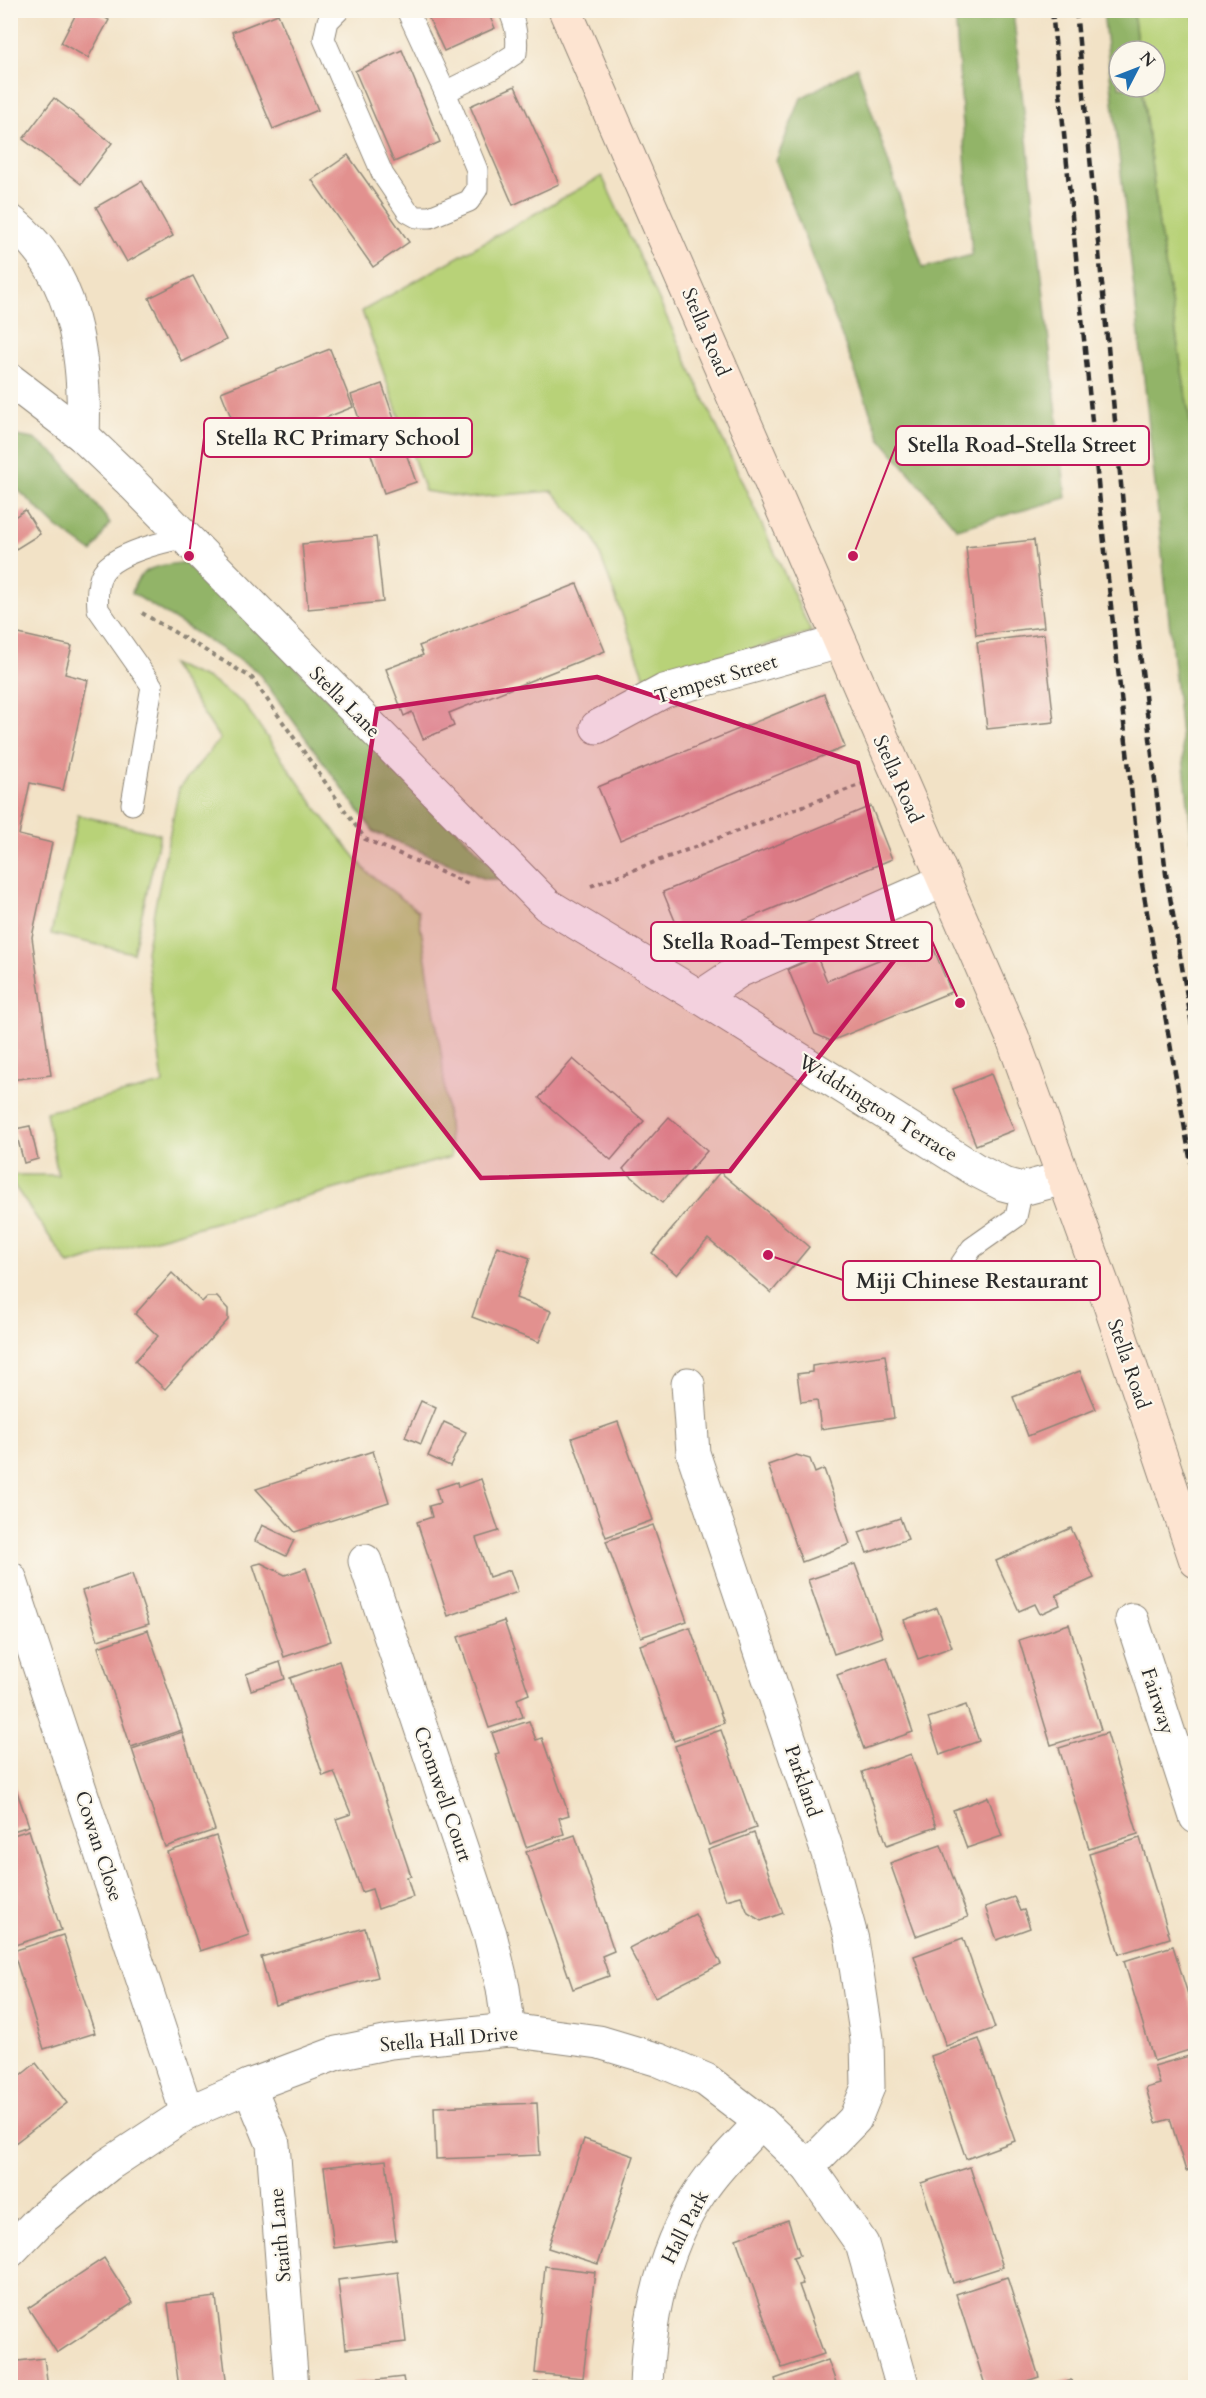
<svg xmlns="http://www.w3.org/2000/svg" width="1206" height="2398" viewBox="0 0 1206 2398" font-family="Cardo,serif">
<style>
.green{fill:#b8d278;stroke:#727e52;stroke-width:1.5}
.forest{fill:#92b468;stroke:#5e704a;stroke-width:1.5}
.building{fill:#e2918f}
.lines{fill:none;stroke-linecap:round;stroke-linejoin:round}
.service-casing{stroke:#8e8678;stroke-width:23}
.minor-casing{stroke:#8e8678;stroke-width:35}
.secondary-casing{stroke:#8e8678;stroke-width:35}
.path{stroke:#8e8678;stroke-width:4;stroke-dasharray:4.5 4.5;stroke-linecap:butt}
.service{stroke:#fff;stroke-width:21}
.minor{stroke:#fff;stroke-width:33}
.secondary{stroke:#fde4d1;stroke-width:33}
.rail{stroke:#2b2b2b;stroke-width:4.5;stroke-dasharray:9 4.5;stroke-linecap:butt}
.marked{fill:#c2185b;fill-opacity:0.2;stroke:#c2185b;stroke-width:4.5;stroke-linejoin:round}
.labels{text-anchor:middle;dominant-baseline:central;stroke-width:4.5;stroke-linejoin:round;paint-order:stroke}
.street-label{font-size:20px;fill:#2b2b2b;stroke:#fbf7ec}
.leader{fill:none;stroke:#c2185b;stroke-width:2}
.callout-dot{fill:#c2185b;stroke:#fbf7ec;stroke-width:2}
.callout{fill:#fbf7ec;stroke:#c2185b;stroke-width:2}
.callout-label{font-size:21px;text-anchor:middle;font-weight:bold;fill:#2b2b2b}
</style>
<rect width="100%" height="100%" fill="#fbf7ec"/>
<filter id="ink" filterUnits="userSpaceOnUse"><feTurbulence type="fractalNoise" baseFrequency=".0167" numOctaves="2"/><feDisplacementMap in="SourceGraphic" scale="12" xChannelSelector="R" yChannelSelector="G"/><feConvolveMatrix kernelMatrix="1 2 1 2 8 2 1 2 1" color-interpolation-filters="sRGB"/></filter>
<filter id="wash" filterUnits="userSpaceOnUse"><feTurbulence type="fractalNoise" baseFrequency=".008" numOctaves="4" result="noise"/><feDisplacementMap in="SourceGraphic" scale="24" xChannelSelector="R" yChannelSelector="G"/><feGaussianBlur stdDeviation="1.35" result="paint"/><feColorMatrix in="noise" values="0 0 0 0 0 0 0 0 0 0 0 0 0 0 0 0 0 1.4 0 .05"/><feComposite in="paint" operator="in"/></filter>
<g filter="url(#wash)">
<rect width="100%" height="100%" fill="#f2e2c6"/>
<g class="green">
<polygon points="1133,11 1195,11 1195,453 1159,226 1142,87 1155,87 1155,51 1138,51"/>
<polygon points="602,176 811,632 646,680 594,538 552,491 468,498 425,491 362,311"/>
<polygon points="171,664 210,680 244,704 319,812 367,872 418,911 442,1058 451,1157 123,1248 69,1265 11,1181 11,1175 58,1175 46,1112 163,1084 146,951 179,788 220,739"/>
<polygon points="78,815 160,834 133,953 51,934"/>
</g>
<g class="forest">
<polygon points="955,11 1013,11 1066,498 957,529 880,438 776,161 801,98 857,67 923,268 972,255"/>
<polygon points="1103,11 1133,11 1138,51 1119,51 1119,87 1142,87 1159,226 1195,453 1195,871 1145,388"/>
<polygon points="10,435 34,439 58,456 110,523 92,552 57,527 11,483"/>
<path d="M191 562 506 879H485L374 832 257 671 132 593C139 563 165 565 191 562Z"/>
</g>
<g id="blocks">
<g class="building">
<polygon points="78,10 92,10 109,20 88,58 61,43"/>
<polygon points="425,10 487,10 495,28 444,51"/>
<polygon points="278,14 318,110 273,129 232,32"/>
<polygon points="402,50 440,142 394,162 355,71"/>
<polygon points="515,86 559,184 513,205 470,106"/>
<polygon points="54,98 112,143 81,184 23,139"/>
<polygon points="348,155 409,242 373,267 312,180"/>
<polygon points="142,181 173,236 127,262 96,207"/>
<polygon points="193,276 226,340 182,362 149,298"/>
<polygon points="330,349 353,407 244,450 221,392"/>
<polygon points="382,384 416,482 384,493 351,395"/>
<polygon points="25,510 40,534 16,549 10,540 10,520"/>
<polygon points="376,537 383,602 308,609 302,544"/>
<polygon points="1034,540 1044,627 976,635 966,547"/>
<polygon points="577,584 605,651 449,713 454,726 423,739 412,712 404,716 386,669 423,655 419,646"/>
<polygon points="10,632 72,646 65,674 88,680 63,790 30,783 19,835 52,843 32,937 51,1075 10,1080"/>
<polygon points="1044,634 1054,722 987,729 977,642"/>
<polygon points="824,694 845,747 620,840 598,787"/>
<polygon points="871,806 892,859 685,945 663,892"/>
<polygon points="930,939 951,992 831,1041 815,1034 788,969 817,957 827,981"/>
<polygon points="573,1059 644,1121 611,1160 539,1098"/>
<polygon points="991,1074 1014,1130 976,1145 953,1089"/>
<polygon points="669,1117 707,1151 662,1203 623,1169"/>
<polygon points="30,1126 38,1159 24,1163 15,1129"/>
<polygon points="720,1172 809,1247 771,1293 708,1239 677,1275 652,1253"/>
<polygon points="497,1246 530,1258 516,1298 551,1311 539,1342 472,1317"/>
<polygon points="172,1273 202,1302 207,1297 217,1297 228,1309 228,1320 165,1389 135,1361 158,1336 135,1314"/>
<polygon points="885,1355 894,1418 821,1429 817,1400 801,1402 797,1374 812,1372 812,1366"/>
<polygon points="1080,1371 1096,1409 1028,1436 1013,1397"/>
<polygon points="421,1401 436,1408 421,1444 405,1437"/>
<polygon points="444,1422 466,1432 450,1466 428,1456"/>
<polygon points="618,1422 653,1520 606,1537 572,1438"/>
<polygon points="373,1451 389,1502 295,1532 256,1489"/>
<polygon points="796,1455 810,1459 815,1473 824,1469 850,1544 802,1562 768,1465"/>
<polygon points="481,1479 499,1531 476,1538 489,1577 510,1570 518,1592 448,1616 417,1522 432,1517 429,1506 440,1503 436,1489 457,1482 458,1487"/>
<polygon points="900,1518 908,1539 867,1553 859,1532"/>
<polygon points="262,1525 294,1540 286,1556 255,1541"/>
<polygon points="653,1525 687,1621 641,1637 606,1541"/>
<polygon points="1071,1528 1094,1578 1056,1595 1060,1605 1040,1614 1035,1604 1019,1611 996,1561"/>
<polygon points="261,1563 285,1575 306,1568 331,1641 284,1657 253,1565"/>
<polygon points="855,1564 882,1637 834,1654 808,1580"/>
<polygon points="132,1574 149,1624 98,1640 82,1591"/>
<polygon points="937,1608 952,1647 918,1659 904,1620"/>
<polygon points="504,1621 529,1694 517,1699 523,1717 489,1728 458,1637"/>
<polygon points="1069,1624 1101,1730 1051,1745 1019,1640"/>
<polygon points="690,1627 724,1723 674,1741 640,1645"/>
<polygon points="148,1630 182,1730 131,1747 98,1647"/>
<polygon points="887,1657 913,1732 864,1749 837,1675"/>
<polygon points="339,1661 411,1876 407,1877 413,1897 378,1909 372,1889 362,1892 336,1819 351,1814 334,1772 323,1776 290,1678"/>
<polygon points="280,1662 285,1679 251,1690 246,1674"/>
<polygon points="966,1705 979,1741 940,1755 928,1718"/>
<polygon points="529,1721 536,1740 542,1738 569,1815 559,1818 564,1834 526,1847 495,1754 499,1753 492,1733"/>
<polygon points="721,1730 756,1828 709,1845 675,1746"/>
<polygon points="182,1732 215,1830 165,1847 132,1749"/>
<polygon points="1107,1733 1138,1834 1089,1849 1059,1748"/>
<polygon points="911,1754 936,1827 887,1845 862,1772"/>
<polygon points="10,1772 29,1826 10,1832"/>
<polygon points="988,1797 1002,1836 967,1848 953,1810"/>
<polygon points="29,1830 61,1930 12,1946 10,1836"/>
<polygon points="754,1833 783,1913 761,1921 748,1913 741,1896 726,1900 708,1850"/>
<polygon points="575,1835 614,1951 602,1956 609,1976 573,1989 526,1852"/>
<polygon points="216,1836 249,1935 200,1951 167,1852"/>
<polygon points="1140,1838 1170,1938 1119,1954 1089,1854"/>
<polygon points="941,1845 968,1917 916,1936 890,1863"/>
<polygon points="1014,1897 1020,1911 1024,1910 1030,1928 997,1940 985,1907"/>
<polygon points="695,1914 721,1964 655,1997 629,1948"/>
<polygon points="365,1928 378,1977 275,2005 261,1957"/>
<polygon points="63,1935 95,2033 44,2049 13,1951"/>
<polygon points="963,1938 995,2028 946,2046 914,1956"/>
<polygon points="1173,1946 1196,2020 1196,2048 1154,2061 1124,1961"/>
<polygon points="979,2039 1015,2141 966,2159 931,2056"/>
<polygon points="1196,2054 1196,2168 1186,2171 1170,2119 1156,2123 1146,2088 1160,2084 1154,2066"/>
<polygon points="36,2063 67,2103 10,2147 10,2084"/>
<polygon points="537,2103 540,2155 436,2159 434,2107"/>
<polygon points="584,2139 634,2156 598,2264 548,2248"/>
<polygon points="386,2160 396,2240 334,2248 324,2167"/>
<polygon points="970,2167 1003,2267 953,2283 921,2183"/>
<polygon points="788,2220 800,2255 793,2257 803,2284 799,2285 824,2354 782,2368 736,2239"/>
<polygon points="104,2258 133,2303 57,2353 28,2308"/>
<polygon points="545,2266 595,2272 583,2378 535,2373"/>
<polygon points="398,2272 406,2342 346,2349 338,2280"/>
<polygon points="1007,2277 1039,2377 1005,2388 986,2388 956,2294"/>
<polygon points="216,2297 227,2388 179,2388 168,2303"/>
<polygon points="44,2358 48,2388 10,2388 10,2362"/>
<polygon points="828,2360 838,2388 778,2388 775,2379"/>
<polygon points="403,2377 405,2388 352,2388 351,2383"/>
<polygon points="1071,2380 1073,2388 1049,2388 1049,2387"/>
<polygon points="583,2381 583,2388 534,2388 534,2382"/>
</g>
</g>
</g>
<g filter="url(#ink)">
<use href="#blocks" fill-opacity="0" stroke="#8e8678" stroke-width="1.5"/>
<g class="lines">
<defs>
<g id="service">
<polyline points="339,10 328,21 324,39 383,175 408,212 417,217 430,217 469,201 477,189 477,170 445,92 407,10"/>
<path d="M445 92 492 69 516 53C518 37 516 25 509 10"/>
<path d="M132 804 152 686 98 609C97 598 97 582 103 572 116 553 162 542 184 538"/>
<polyline points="949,1282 972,1248 1016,1217 1022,1189"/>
</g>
<g id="minor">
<path d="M10 221C76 271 86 359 83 436"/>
<polyline points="10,380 83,436 128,479 547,905 700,997 976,1170 1003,1184 1022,1189 1064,1178"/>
<polyline points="597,727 664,691 839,642"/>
<polyline points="700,997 739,971 943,881"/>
<polyline points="688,1384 693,1453 831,1862 852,1940 867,2039 868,2087 855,2119 808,2167"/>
<polyline points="365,1561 490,1934 503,1988 509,2030"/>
<polyline points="10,1578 187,2113"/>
<polyline points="1132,1620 1196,1817"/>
<polyline points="249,2086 273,2144 292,2388"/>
<polyline points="10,2251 41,2219 108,2165 187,2113 249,2086 337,2053 390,2042 509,2030 599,2042 659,2060 706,2080 761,2122 808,2167 862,2244 903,2388"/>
<path d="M646 2388C648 2319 662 2249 701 2191 717 2166 741 2144 761 2122"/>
</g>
<polyline id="secondary" points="565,10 1012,1036 1109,1302 1196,1561"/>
</defs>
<use href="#service" class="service-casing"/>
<use href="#minor" class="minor-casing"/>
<use href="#secondary" class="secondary-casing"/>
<g class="path">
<polyline points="142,613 252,678 365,839 471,885"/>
<polyline points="591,886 862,784"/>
</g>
<use href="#service" class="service"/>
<use href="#minor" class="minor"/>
<use href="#secondary" class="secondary"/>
<g class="rail">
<polyline points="1052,10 1102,524 1141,878 1196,1192"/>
<polyline points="1076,10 1125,526 1166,874 1196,1048"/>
</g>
</g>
</g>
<path class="marked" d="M597 677 858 763 900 953 730 1171 481 1178 334 989 377 709Z"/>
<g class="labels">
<g class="street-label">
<text transform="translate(706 332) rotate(67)">Stella Road</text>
<text transform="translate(716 679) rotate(-17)">Tempest Street</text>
<text transform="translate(345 702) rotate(45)">Stella Lane</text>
<text transform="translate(898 779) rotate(66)">Stella Road</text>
<text transform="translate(878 1108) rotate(32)">Widdrington Terrace</text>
<text transform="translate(1129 1364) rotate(71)">Stella Road</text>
<text transform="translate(1158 1701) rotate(72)">Fairway</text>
<text transform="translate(803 1781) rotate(71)">Parkland</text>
<text transform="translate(443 1794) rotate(71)">Cromwell Court</text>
<text transform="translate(99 1846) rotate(72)">Cowan Close</text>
<text transform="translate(449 2039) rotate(-5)">Stella Hall Drive</text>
<text transform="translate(685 2227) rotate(-63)">Hall Park</text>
<text transform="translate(280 2235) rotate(-95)">Staith Lane</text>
</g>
</g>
<path class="leader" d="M189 556L204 438M853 556L896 445M960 1003L932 941M768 1255L843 1280"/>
<g class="callout-dot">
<circle cx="189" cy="556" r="6"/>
<circle cx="853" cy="556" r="6"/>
<circle cx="960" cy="1003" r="6"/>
<circle cx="768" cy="1255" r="6"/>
</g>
<g class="callout">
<rect x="204" y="418" width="268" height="39" rx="6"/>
<rect x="896" y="426" width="253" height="39" rx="6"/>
<rect x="651" y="922" width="281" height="39" rx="6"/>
<rect x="843" y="1261" width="257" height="39" rx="6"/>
</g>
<g class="callout-label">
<text x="338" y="445">Stella RC Primary School</text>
<text x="1022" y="452">Stella Road-Stella Street</text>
<text x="791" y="949">Stella Road-Tempest Street</text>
<text x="972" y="1288">Miji Chinese Restaurant</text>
</g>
<rect width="1206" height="2398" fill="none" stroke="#fbf7ec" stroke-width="36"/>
<g transform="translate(1137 69) rotate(48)"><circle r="28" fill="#fbf7ec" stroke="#a8a59f" stroke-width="1.5"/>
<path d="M0-4.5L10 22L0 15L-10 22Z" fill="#1f6fb2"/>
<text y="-9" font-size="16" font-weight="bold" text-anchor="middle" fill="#2b2b2b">N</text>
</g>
</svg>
